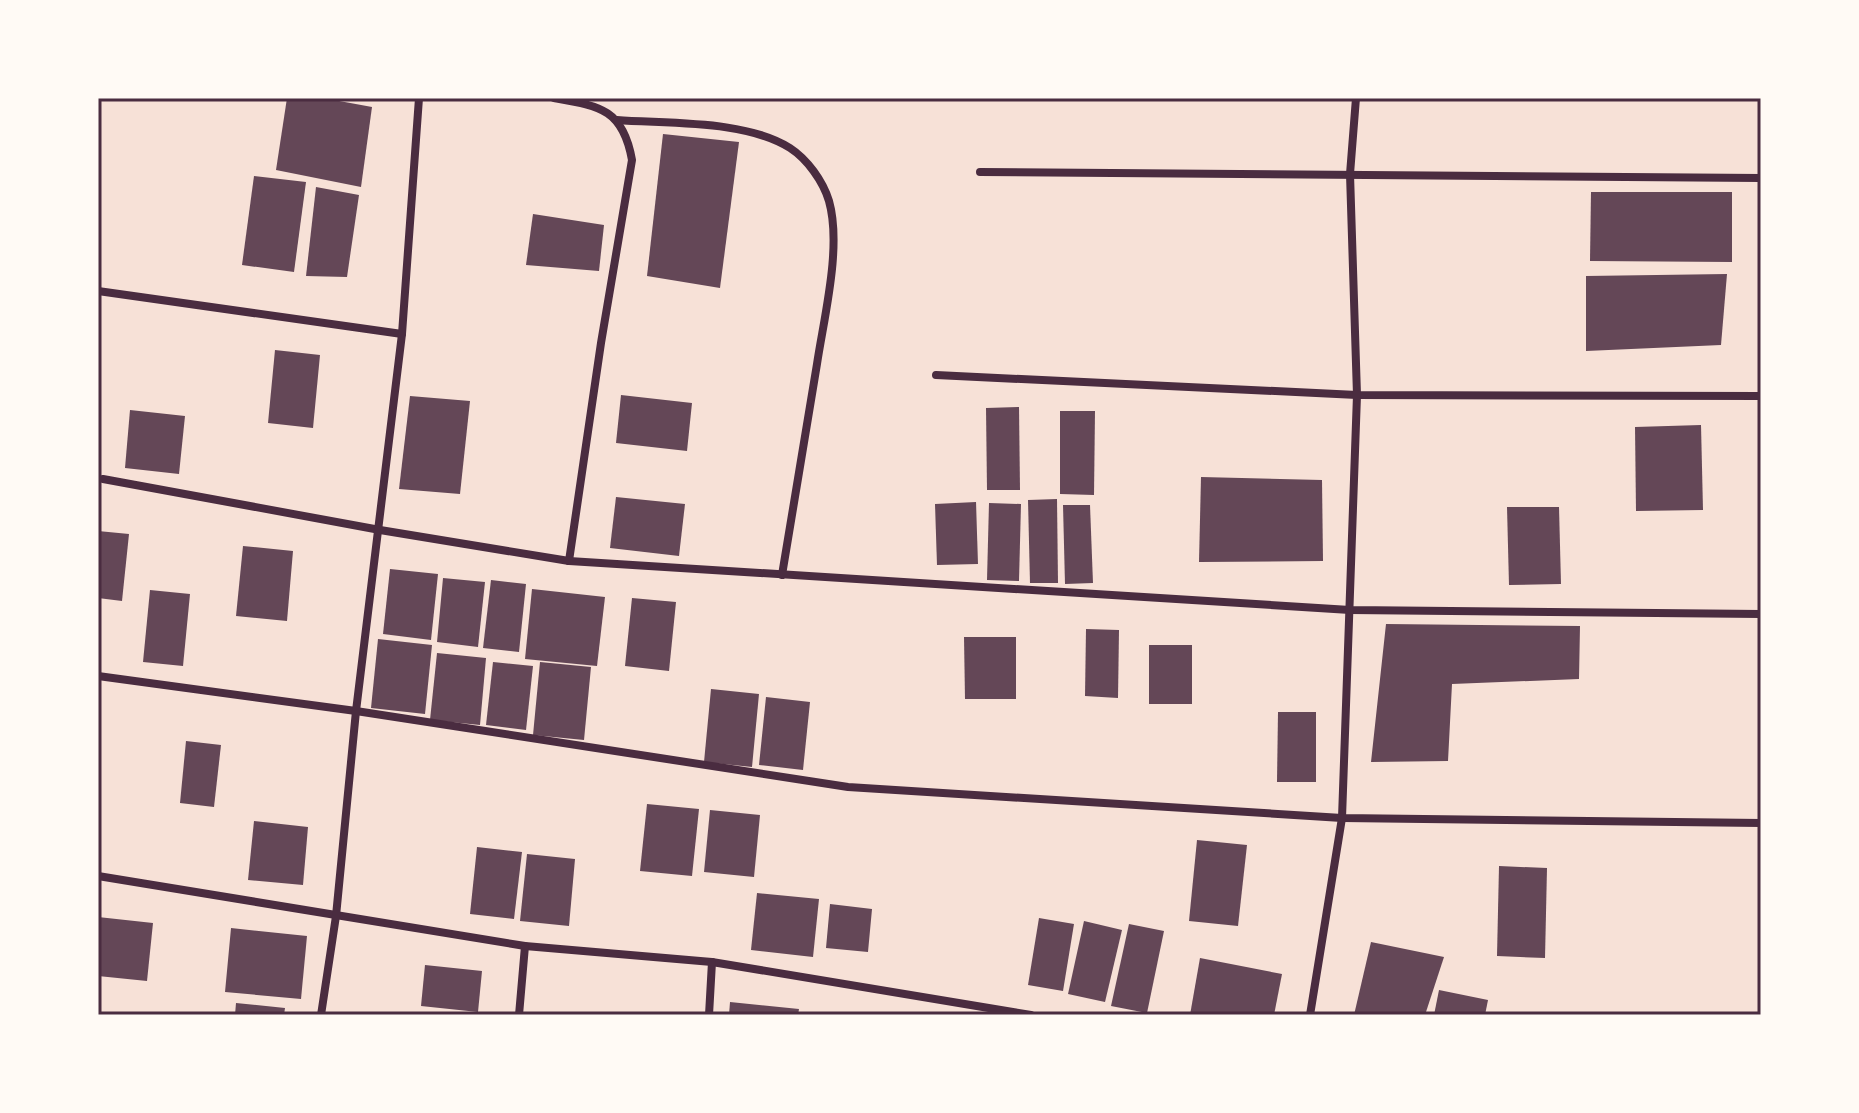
<svg xmlns="http://www.w3.org/2000/svg" width="1859" height="1113" viewBox="0 0 1859 1113" font-family="'Nunito Sans',sans-serif">
<style>
.building{fill:#644757}
.lines{fill:none;stroke-linecap:round;stroke-linejoin:round}
.minor{stroke:#4a2c40;stroke-width:8}
.neatline{fill:none;stroke:#4a2c40;stroke-width:3}
</style>
<rect width="100%" height="100%" fill="#f7e1d7"/>
<g class="building">
<polygon points="287,98 323,98 372,107 361,187 276,170"/>
<polygon points="663,134 739,142 720,288 647,276"/>
<polygon points="254,176 306,182 294,272 242,265"/>
<polygon points="316,187 359,195 347,277 306,276"/>
<polygon points="1591,192 1732,192 1732,262 1590,261"/>
<polygon points="533,214 604,225 599,271 526,265"/>
<polygon points="1727,274 1721,345 1586,351 1586,276"/>
<polygon points="275,350 320,355 313,428 268,423"/>
<polygon points="621,395 692,403 687,451 616,443"/>
<polygon points="410,396 470,401 460,494 399,489"/>
<polygon points="1019,407 1020,490 987,490 986,408"/>
<polygon points="130,410 185,416 179,474 125,468"/>
<polygon points="1060,411 1095,411 1094,495 1060,494"/>
<polygon points="1701,425 1703,510 1636,511 1635,427"/>
<polygon points="1201,477 1322,480 1323,561 1199,562"/>
<polygon points="616,497 685,504 679,556 610,548"/>
<polygon points="1057,499 1058,583 1030,583 1028,500"/>
<polygon points="976,502 978,564 937,565 935,504"/>
<polygon points="989,503 1021,504 1019,581 987,580"/>
<polygon points="1063,505 1090,505 1093,583 1065,584"/>
<polygon points="1507,507 1559,507 1561,584 1509,585"/>
<polygon points="98,531 129,534 122,601 98,598"/>
<polygon points="243,546 293,551 287,621 236,616"/>
<polygon points="390,569 438,574 431,640 383,634"/>
<polygon points="443,578 485,582 478,647 437,642"/>
<polygon points="491,580 526,584 519,652 483,648"/>
<polygon points="532,589 605,597 597,666 525,659"/>
<polygon points="150,590 190,594 183,666 143,662"/>
<polygon points="632,598 676,602 669,671 625,666"/>
<polygon points="1386,624 1580,626 1579,679 1452,684 1448,761 1371,762"/>
<polygon points="1086,629 1119,630 1118,698 1085,696"/>
<polygon points="964,637 1016,637 1016,699 965,699"/>
<polygon points="378,639 432,645 425,714 371,708"/>
<rect x="1149" y="645" width="43" height="59"/>
<polygon points="437,653 486,658 480,725 430,720"/>
<polygon points="493,662 533,666 526,730 486,725"/>
<polygon points="540,662 591,667 584,740 533,735"/>
<polygon points="711,689 759,694 752,767 704,762"/>
<polygon points="766,697 810,702 803,770 759,765"/>
<polygon points="1278,712 1316,712 1316,782 1277,782"/>
<polygon points="186,741 221,745 214,807 180,803"/>
<polygon points="647,804 699,809 692,876 640,871"/>
<polygon points="710,810 760,815 754,877 704,872"/>
<polygon points="254,821 308,827 303,885 248,880"/>
<polygon points="1197,840 1247,845 1238,926 1189,921"/>
<polygon points="477,847 522,852 514,919 470,914"/>
<polygon points="527,854 575,859 569,926 520,921"/>
<polygon points="1499,866 1547,868 1545,958 1497,956"/>
<polygon points="757,893 819,899 813,957 751,950"/>
<polygon points="830,904 872,909 868,952 826,948"/>
<polygon points="98,917 153,923 147,981 98,976"/>
<polygon points="1039,918 1074,924 1063,991 1028,985"/>
<polygon points="1084,921 1122,930 1105,1002 1068,994"/>
<polygon points="1129,924 1164,931 1147,1013 1111,1006"/>
<polygon points="231,928 307,936 301,999 225,992"/>
<polygon points="1371,942 1444,957 1425,1015 1354,1015"/>
<polygon points="1200,958 1282,974 1274,1015 1190,1015"/>
<polygon points="425,965 482,971 478,1012 421,1006"/>
<polygon points="1439,990 1488,1000 1485,1015 1434,1015"/>
<polygon points="730,1002 799,1009 798,1015 729,1015"/>
<polygon points="236,1003 285,1008 284,1015 235,1015"/>
</g>
<g class="lines">
<g class="minor">
<path d="M554 98C600 106 623 109 632 160L601 343 569 561"/>
<path d="M617 120C669 124 746 120 790 148 807 159 823 181 829 201 842 247 824 317 817 364 805 434 794 505 782 575"/>
<polyline points="980,172 1761,178"/>
<polyline points="98,291 402,334"/>
<polyline points="936,375 1357,395 1761,396"/>
<polyline points="103,479 380,530 569,561 1350,610 1761,614"/>
<polyline points="98,676 356,711 848,787 1342,818 1761,823"/>
<polyline points="98,876 525,946 712,962 1031,1015"/>
<polyline points="321,1015 336,916 356,711 402,334 419,98"/>
<polyline points="519,1015 525,946"/>
<polyline points="709,1015 712,962"/>
<polyline points="1310,1015 1342,818 1357,395 1350,174 1356,98"/>
</g>
</g>
<rect width="1859" height="1113" fill="none" stroke="#fffaf5" stroke-width="200"/>
<rect x="100" y="100" width="1659" height="913" class="neatline"/>
</svg>
